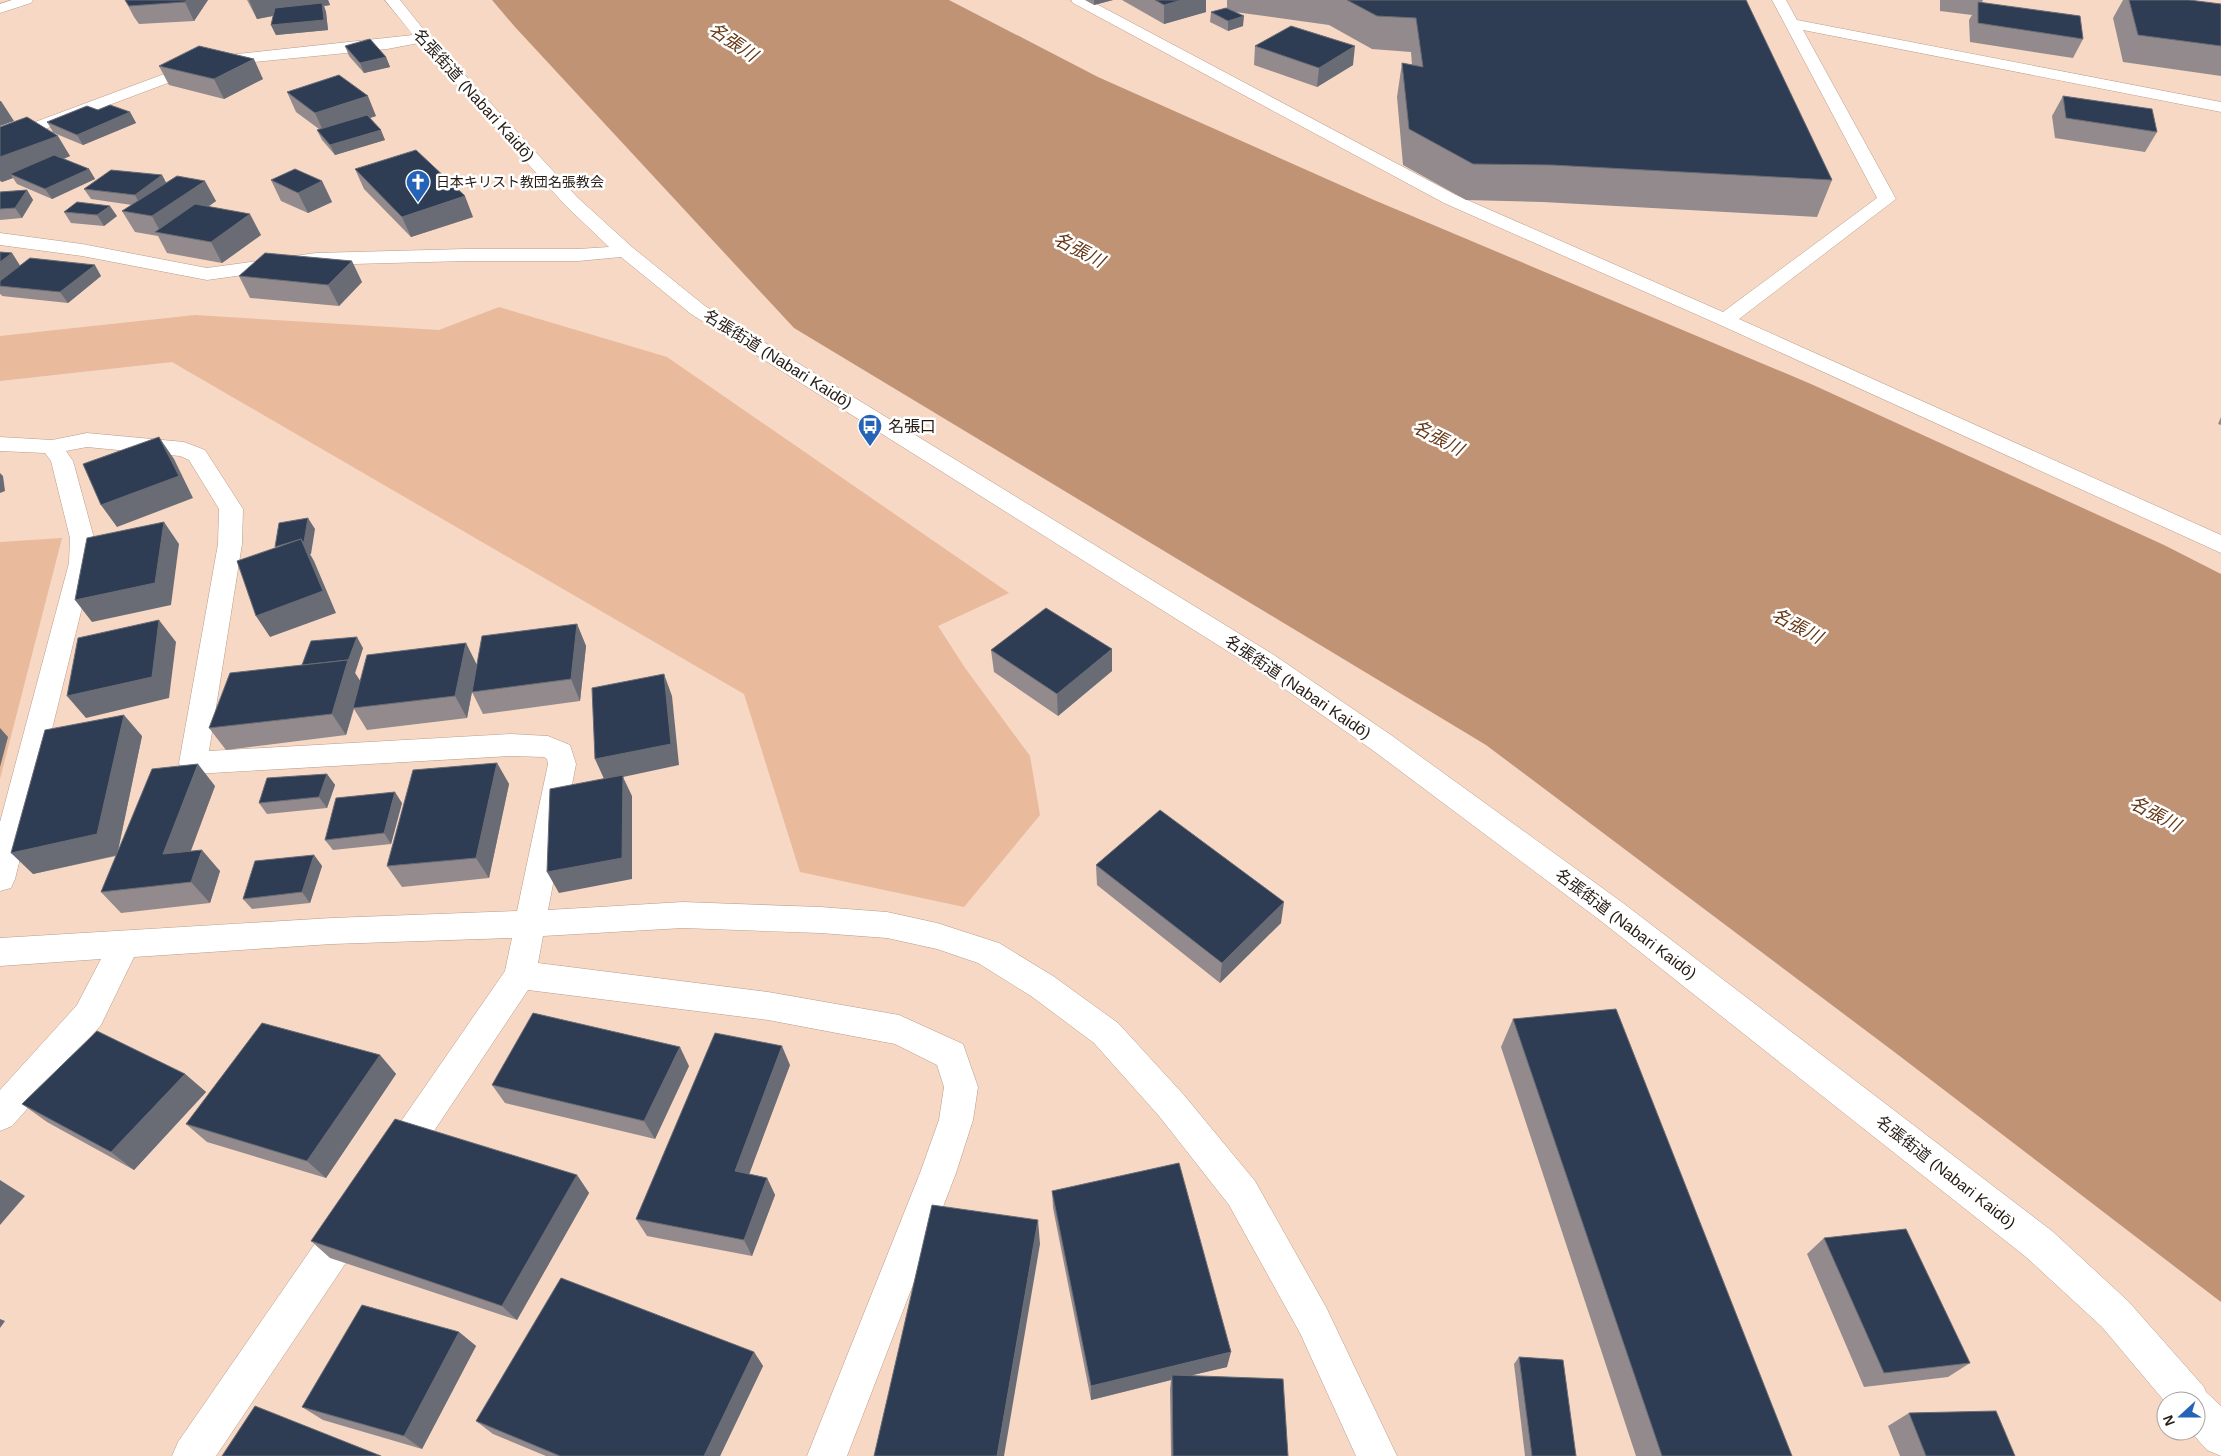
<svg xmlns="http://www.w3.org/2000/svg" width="2221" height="1456" viewBox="0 0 2221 1456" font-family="Arial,'Noto Sans JP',sans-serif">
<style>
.green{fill:#e9ba9b}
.water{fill:#c19375}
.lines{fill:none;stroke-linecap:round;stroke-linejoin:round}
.minor-casing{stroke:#b89c89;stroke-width:1}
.minor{fill:#fff;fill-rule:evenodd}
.wall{fill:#928a8c}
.shaded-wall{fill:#6a6c75}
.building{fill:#2e3d53;stroke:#6a6c75}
.labels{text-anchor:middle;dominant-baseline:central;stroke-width:5;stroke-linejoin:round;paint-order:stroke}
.far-poi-label{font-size:14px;fill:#251b13;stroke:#fff;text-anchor:start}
.street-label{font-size:16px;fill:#251b13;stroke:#fff}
.poi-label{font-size:16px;fill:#251b13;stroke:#fff;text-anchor:start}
.water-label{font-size:18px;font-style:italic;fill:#653714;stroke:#fff}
</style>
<rect width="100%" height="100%" fill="#f6d8c4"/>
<g class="green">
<polygon points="499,307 667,357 1009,593 938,626 965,668 1030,756 1040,815 964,907 800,872 744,694 172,362 0,381 0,336 195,315 439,330"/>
<polygon points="62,538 0,779 0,542"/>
</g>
<polygon class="water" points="492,0 949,0 1098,77 1374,200 1811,384 2164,545 2221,574 2221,1302 1897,1054 1486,745 794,328 515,27"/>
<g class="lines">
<defs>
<g id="minor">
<polygon points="12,0 33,0 31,3 0,13 0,4"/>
<polygon points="385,0 400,0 428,35 577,197 632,247 705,306 1274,655 1391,735 1623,903 2052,1231 2128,1301 2204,1387 2206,1392 2221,1406 2221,1456 2207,1450 2190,1431 2196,1431 2196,1401 2166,1401 2166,1403 2102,1327 2026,1257 1601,921 1371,749 1256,669 691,314 621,257 578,261 465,261 316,265 207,280 82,256 0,245 0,233 82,244 207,268 316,253 465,249 578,249 609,247 565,205 419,43 387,49 213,66 0,146 0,135 210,57 413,35"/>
<polygon points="1071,0 1089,0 1456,195 1723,312 1877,198 1772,0 1786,0 1797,20 2221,102 2221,112 1803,30 1896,199 1739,319 2221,535 2221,553 1718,324 1444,203 1073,3"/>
<polygon points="87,433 184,442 205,450 243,509 242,544 209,751 511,734 548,736 570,745 576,764 548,910 683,902 820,907 887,912 937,923 999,943 1053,976 1118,1023 1183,1094 1255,1181 1326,1307 1397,1456 1356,1456 1300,1333 1229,1205 1159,1116 1094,1043 1031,996 978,963 937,949 887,938 820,933 683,928 543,936 538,963 768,992 899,1015 963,1044 978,1087 973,1120 956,1173 847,1456 807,1456 920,1173 939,1120 944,1087 937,1065 895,1044 768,1020 528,990 408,1170 396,1175 384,1170 378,1158 384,1146 505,971 512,938 332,944 134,957 101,1025 12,1126 0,1131 0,1090 77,1005 101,959 0,966 0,938 332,918 517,911 548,764 547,759 544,757 511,756 193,774 183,771 179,763 218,544 219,509 189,460 180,456 87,447 66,451 73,461 94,538 93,563 15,879 11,888 0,891 0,822 69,563 70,538 51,461 45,453 0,451 0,437 52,440"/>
<polygon points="349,1208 362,1213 367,1226 362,1239 216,1456 172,1456 178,1442 336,1213"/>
</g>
</defs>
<use href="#minor" class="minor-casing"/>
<use href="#minor" class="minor"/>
</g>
<g class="wall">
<polygon points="125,0 208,0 194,21 139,24 134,17"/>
<polygon points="247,0 328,0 330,5 324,6 326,12 328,30 276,35 271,25 273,16 257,19"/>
<polygon points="1085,0 1113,0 1094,5"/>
<polygon points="1122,0 1206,0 1206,12 1164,24"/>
<polygon points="1227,0 1746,0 1832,180 1817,217 1543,202 1466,200 1403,165 1397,97 1402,63 1412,65 1411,52 1372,49 1329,25 1235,12 1243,26 1228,31 1210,22 1211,12 1227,8"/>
<polygon points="1940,0 1983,0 1982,2 2083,39 2073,58 1970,42 1969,20 1972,15 1940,11"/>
<polygon points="2123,0 2189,0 2221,4 2221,76 2123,62 2113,18"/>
<polygon points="345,46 386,57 390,67 364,73 349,56"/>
<polygon points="1255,46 1353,65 1317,87 1254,65"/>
<polygon points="159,66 263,79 224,99 169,85"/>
<polygon points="287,92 376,116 370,118 385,140 335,155 322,140 317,130 319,129 296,112"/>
<polygon points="2063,96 2157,132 2145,152 2055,138 2052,116"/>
<polygon points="98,110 130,112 136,123 83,145 54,133 70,156 64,159 89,169 95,179 52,199 17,184 13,178 2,182 0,181 0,127 53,132 47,122"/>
<polygon points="355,169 473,217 411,237 364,189"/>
<polygon points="162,175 166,183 216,201 208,207 261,235 222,263 167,253 158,236 135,232 122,211 132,205 91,199 84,189"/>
<polygon points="271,180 322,181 332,202 308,213 281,201"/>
<polygon points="27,190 33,200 22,218 0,220 0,192"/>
<polygon points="64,212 117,216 104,226 71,223"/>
<polygon points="0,252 12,253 20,266 101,276 68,303 2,296 1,294 0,295"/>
<polygon points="239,276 362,282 339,306 250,298"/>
<polygon points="2221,417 2221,425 2218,424"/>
<polygon points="577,624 586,646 580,701 483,714 472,692 467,718 367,730 354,709 346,735 226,750 209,728 302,665 363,648 355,673 360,681 466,643 476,665"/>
<polygon points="991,650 1112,671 1058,716 994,672"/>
<polygon points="142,736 118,851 215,786 190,851 220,871 210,903 121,913 101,892 116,856 33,874"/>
<polygon points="497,763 509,784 489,878 402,887 387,866"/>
<polygon points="327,774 335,785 327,808 267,814 259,803"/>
<polygon points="402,803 391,844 333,850 325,840"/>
<polygon points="314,855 322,866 310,903 252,909 243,899"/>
<polygon points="1096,865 1281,923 1220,983 1097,885"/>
<polygon points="1513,1019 1792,1456 1636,1456 1501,1047"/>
<polygon points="380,1055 396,1074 326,1178 207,1142 186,1124"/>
<polygon points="790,1065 749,1174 767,1178 775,1195 752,1256 647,1236 636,1219"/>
<polygon points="689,1066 655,1139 505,1103 492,1085"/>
<polygon points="185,1074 206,1092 134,1170 47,1122 22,1104"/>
<polygon points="577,1175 589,1193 517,1320 330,1258 311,1241"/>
<polygon points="1052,1191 1227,1367 1188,1376 1288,1456 1171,1456 1170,1389 1171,1380 1091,1400 1053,1208"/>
<polygon points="1824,1238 1970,1363 1948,1377 1864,1387 1807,1254"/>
<polygon points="459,1332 476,1346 422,1449 323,1420 302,1407"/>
<polygon points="754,1352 763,1366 720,1456 546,1456 493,1434 476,1421"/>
<polygon points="1519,1357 1576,1456 1525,1456 1514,1364"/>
<polygon points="1909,1413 2015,1456 1900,1456 1888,1426"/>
</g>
<g class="shaded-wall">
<polygon points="187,0 208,0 194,21 185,2"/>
<polygon points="249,0 328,0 330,5 324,6 326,12 328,30 276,35 271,25 323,6 257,19"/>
<polygon points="1094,0 1113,0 1094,5"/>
<polygon points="1182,0 1206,0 1206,12 1164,24 1164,5"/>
<polygon points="1244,16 1243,26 1228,31 1228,21"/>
<polygon points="1355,46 1353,65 1317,87 1319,68"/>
<polygon points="386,57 390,67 364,73 360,63"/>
<polygon points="254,59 263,79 224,99 214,79"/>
<polygon points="368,96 376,116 324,133 315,113"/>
<polygon points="0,101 1,101 14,121 0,126"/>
<polygon points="130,112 136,123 83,145 77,135"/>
<polygon points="381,130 385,140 335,155 330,145"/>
<polygon points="58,136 70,156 17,176 10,174 13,178 2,182 0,180 0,157"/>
<polygon points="89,169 95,179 52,199 45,189"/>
<polygon points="162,175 168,186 141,206 135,195"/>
<polygon points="205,181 216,201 168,234 161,233 152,216"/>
<polygon points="322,181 332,202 308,213 298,193"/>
<polygon points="27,190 33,200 22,218 15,208"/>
<polygon points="465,196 473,217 411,237 402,217"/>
<polygon points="110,206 117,216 104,226 97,215"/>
<polygon points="250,214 261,235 222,263 211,242"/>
<polygon points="12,253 26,275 0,286 0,262"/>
<polygon points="352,261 362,282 339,306 328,285"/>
<polygon points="95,265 101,276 68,303 60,292"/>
<polygon points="159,437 174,459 193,498 117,527 101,505"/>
<polygon points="0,473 3,476 5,491 0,493"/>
<polygon points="308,518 315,529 311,554 310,554 314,561 336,613 270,637 256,616"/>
<polygon points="164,522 179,544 171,605 92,622 75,600"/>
<polygon points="159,620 176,642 169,698 86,718 67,696"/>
<polygon points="577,624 586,646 580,701 571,679"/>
<polygon points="357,637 363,648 355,673 361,682 346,735 332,714 348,660"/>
<polygon points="466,643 477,665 467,718 455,696"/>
<polygon points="1112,649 1112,671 1058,716 1057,694"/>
<polygon points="664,674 672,696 679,765 623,777 632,796 632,879 559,893 547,872 605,781 595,759"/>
<polygon points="124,715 142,736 117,855 33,874 11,853"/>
<polygon points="0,728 8,737 0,767"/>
<polygon points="497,763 509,784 489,878 476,858"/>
<polygon points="198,764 215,786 182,875 163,854"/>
<polygon points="327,774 335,785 327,808 319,797"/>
<polygon points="395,792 402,803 391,844 384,833"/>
<polygon points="202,850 220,871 210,903 191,882"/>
<polygon points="314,855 322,866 310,903 302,892"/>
<polygon points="1284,902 1281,923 1220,983 1222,963"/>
<polygon points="782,1046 790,1065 744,1188 735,1171"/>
<polygon points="680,1047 689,1066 655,1139 644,1121"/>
<polygon points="380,1055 396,1074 326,1178 307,1161"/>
<polygon points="185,1074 206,1092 134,1170 111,1152"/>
<polygon points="577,1175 589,1193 517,1320 502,1306"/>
<polygon points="767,1178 775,1195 752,1256 744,1240"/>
<polygon points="0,1180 25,1196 0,1225"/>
<polygon points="1038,1220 1040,1244 1004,1456 997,1456"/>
<polygon points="0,1319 5,1321 0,1328"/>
<polygon points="459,1332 476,1346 422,1449 404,1436"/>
<polygon points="754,1352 763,1366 720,1456 704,1456"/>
<polygon points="1231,1352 1227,1367 1172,1380 1172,1375 1171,1380 1091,1400 1091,1386"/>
</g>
<g class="building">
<polygon points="125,0 187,0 185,2 129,6"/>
<polygon points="1155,0 1182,0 1164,5"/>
<polygon points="1347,0 1746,0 1832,180 1552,165 1473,164 1409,129 1402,63 1423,67 1416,18 1377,16"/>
<polygon points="2129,0 2189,0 2221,4 2221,46 2138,35"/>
<polygon points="1978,2 2080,16 2083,39 1978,23"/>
<polygon points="322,3 324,20 271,25 275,8"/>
<polygon points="1226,8 1244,16 1228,21 1211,12"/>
<polygon points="1291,26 1355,46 1319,68 1255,46"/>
<polygon points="370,39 386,57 360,63 345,46"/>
<polygon points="199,46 254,59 214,79 159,66"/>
<polygon points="339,75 368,96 315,113 287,92"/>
<polygon points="2063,96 2152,109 2157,132 2066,118"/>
<polygon points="110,105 130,112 77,135 47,122 87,106 98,110"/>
<polygon points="367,115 381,130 330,145 317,130"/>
<polygon points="27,117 58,136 0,157 0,127"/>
<polygon points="416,150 465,196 402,217 355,169"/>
<polygon points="54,155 89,169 45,189 10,174"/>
<polygon points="295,169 322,181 298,193 271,180"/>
<polygon points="111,170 162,175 135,195 84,189"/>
<polygon points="177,176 205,181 152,216 122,211"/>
<polygon points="27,190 15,208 0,209 0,192"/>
<polygon points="77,202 110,206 97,215 64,212"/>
<polygon points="195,204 250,214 211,242 155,232"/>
<polygon points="0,252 12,253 0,262"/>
<polygon points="265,253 352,261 328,285 239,276"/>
<polygon points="30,258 95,265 60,292 0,286 0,281"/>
<polygon points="159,437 179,476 101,505 83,464"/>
<polygon points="308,518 304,542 303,542 301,539 275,547 279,523"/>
<polygon points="164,522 155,583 75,600 87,538"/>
<polygon points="301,539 323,591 256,616 237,561"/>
<polygon points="1046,608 1112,649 1057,694 991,650"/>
<polygon points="159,620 152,677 67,696 78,638"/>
<polygon points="577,624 571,679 472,692 482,636"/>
<polygon points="357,637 348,661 348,660 302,665 311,641"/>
<polygon points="466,643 455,696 353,708 367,655"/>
<polygon points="348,660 332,714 209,728 230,673"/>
<polygon points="664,674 671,744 595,759 592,688"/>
<polygon points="124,715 97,834 11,853 45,730"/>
<polygon points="497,763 476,858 387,866 413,770"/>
<polygon points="198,764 163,854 202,850 191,882 101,892 152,769"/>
<polygon points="327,774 319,797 259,803 267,778"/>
<polygon points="623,775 622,858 547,872 550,789"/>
<polygon points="395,792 384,833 325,840 336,798"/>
<polygon points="1160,810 1284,902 1222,963 1096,865"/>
<polygon points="314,855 302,892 243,899 255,861"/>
<polygon points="1616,1009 1792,1456 1662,1456 1513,1019"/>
<polygon points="533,1013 680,1047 644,1121 492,1085"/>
<polygon points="262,1023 380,1055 307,1161 186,1124"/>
<polygon points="97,1031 185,1074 111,1152 22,1104"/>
<polygon points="715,1033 782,1046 735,1171 767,1178 744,1240 636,1219"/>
<polygon points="395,1119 577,1175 502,1306 311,1241"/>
<polygon points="1179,1163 1231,1352 1091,1386 1052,1191"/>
<polygon points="932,1205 1038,1220 997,1456 874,1456"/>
<polygon points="1906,1229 1970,1363 1884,1373 1824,1238"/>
<polygon points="561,1278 754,1352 704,1456 560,1456 476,1421"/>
<polygon points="362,1305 459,1332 404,1436 302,1407"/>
<polygon points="1519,1357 1563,1360 1576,1456 1532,1456"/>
<polygon points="1172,1375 1283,1379 1288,1456 1173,1456"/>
<polygon points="255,1406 381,1456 222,1456"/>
<polygon points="1996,1411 2015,1456 1926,1456 1909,1413"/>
</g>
<defs>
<symbol id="church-pin" viewBox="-11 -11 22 30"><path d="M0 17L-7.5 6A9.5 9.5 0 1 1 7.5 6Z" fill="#2463b5" stroke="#fff"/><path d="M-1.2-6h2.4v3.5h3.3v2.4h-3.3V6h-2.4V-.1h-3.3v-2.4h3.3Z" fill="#fff"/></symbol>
<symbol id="bus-pin" viewBox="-11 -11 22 30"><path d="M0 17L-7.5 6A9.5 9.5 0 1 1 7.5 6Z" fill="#2463b5" stroke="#fff"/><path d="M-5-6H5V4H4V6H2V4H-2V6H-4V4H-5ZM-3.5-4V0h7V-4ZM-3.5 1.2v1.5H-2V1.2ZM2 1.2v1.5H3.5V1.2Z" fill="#fff"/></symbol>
</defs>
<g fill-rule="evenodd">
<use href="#church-pin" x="404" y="168" width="28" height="38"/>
<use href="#bus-pin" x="856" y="412" width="28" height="38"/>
</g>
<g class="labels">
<g class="far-poi-label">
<text x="436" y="182">日本キリスト教団名張教会</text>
</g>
<g class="street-label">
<text transform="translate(474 95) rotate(48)">名張街道 (Nabari Kaidō)</text>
<text transform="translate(778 359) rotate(32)">名張街道 (Nabari Kaidō)</text>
<text transform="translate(1298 687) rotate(34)">名張街道 (Nabari Kaidō)</text>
<text transform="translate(1626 924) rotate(37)">名張街道 (Nabari Kaidō)</text>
<text transform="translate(1946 1172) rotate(38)">名張街道 (Nabari Kaidō)</text>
</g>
<g class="poi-label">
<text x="888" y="426">名張口</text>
</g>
<g class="water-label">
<text transform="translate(733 42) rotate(34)">名張川</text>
<text transform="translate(1079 250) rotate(28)">名張川</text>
<text transform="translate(1438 438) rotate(28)">名張川</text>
<text transform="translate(1797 626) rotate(28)">名張川</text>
<text transform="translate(2155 814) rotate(28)">名張川</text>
</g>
</g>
<g transform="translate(2181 1416) rotate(249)"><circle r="24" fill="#ffffff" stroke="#a8a4a1"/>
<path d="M0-4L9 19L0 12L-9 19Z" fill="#2463b5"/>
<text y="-8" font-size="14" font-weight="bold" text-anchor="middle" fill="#251b13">N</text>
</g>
</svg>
